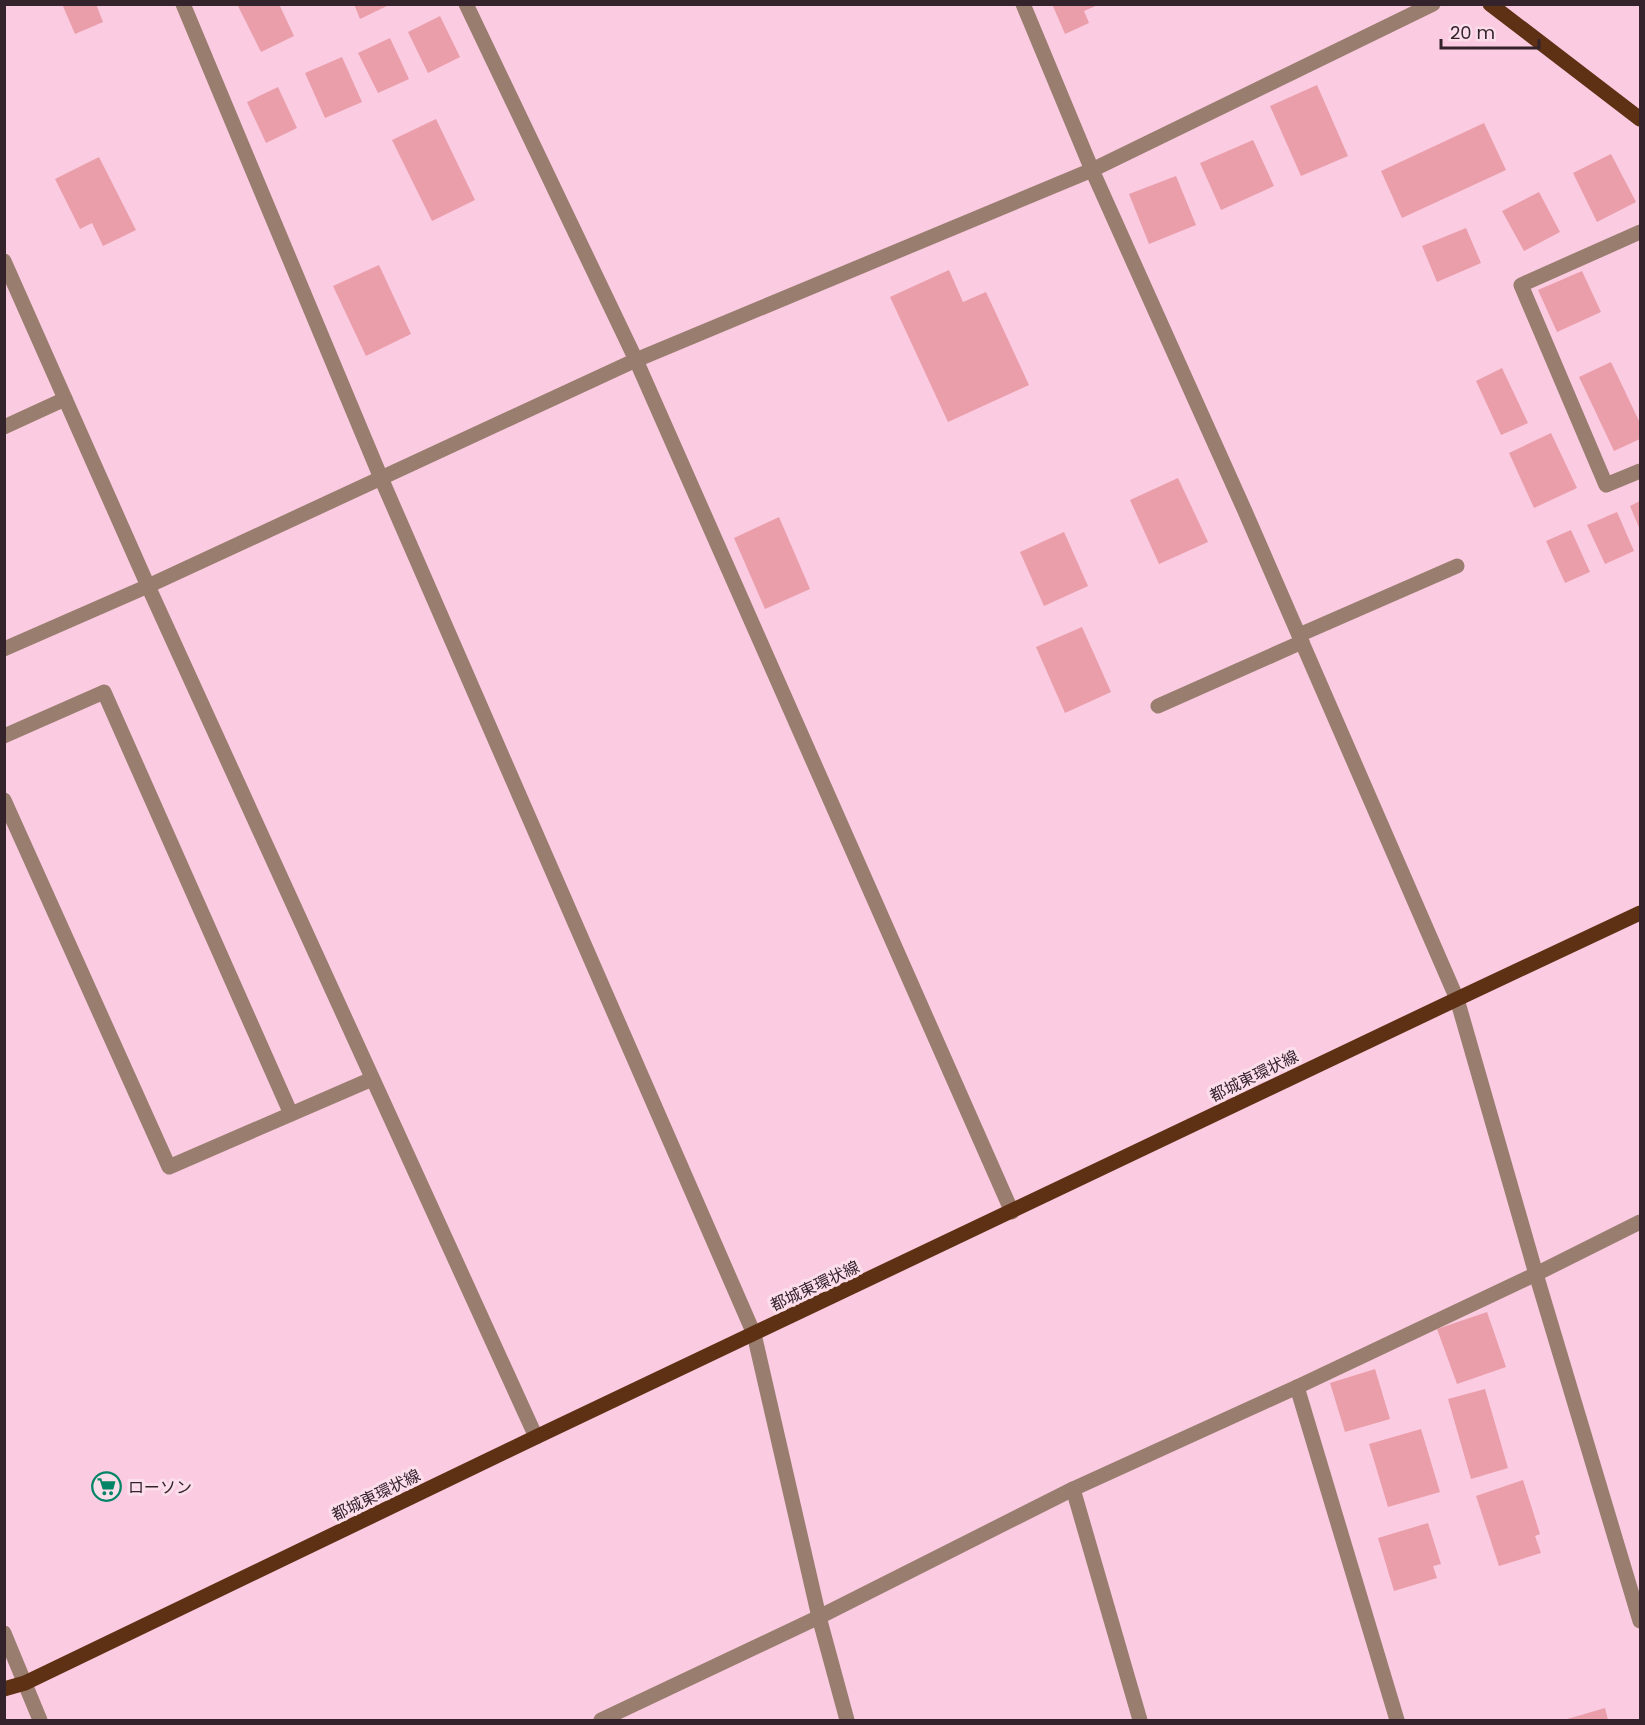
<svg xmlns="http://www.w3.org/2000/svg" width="1645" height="1725" viewBox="0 0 1645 1725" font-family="Poppins,'Noto Sans JP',sans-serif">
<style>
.building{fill:#ea9eaa}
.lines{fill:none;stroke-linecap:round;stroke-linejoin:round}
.minor{stroke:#997d6e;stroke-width:15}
.major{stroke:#5e3014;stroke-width:15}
.labels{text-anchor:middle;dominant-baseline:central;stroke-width:6;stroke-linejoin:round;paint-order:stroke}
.street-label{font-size:16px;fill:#35232c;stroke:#fcdeeb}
.poi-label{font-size:16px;fill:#35232c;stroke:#fcdeeb;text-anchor:start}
</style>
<rect width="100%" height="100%" fill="#fbcbe1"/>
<g class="building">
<polygon points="62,4 96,4 103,22 75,34"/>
<polygon points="237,4 279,4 294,36 261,52"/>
<polygon points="354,4 391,4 360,19"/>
<polygon points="1052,4 1100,4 1084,11 1089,23 1065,34"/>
<polygon points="440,16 460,57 428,73 408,32"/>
<polygon points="390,38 409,79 378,93 358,53"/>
<polygon points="342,57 362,102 325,118 305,73"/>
<polygon points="1317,85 1348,156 1301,176 1270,106"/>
<polygon points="278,87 297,128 266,143 247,102"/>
<polygon points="436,119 475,200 432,221 392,140"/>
<polygon points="1484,123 1506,170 1402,218 1381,171"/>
<polygon points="1253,140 1274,186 1221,210 1200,163"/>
<polygon points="1611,154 1636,202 1597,222 1573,173"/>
<polygon points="99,157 136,230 103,246 92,223 80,229 55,179"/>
<polygon points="1176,176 1196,225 1149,244 1129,194"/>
<polygon points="1539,192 1560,232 1524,251 1502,211"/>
<polygon points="1466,228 1481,263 1437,282 1422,246"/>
<polygon points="379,265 411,334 366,356 333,286"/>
<polygon points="949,270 963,302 986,292 1029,385 948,422 890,297"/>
<polygon points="1582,271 1601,312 1557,332 1538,290"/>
<polygon points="1611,362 1640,423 1640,439 1614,451 1579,377"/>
<polygon points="1502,368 1528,423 1501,435 1476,381"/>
<polygon points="1551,433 1577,488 1534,508 1509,453"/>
<polygon points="1178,478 1208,542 1159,564 1130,500"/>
<polygon points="1640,501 1640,530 1630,506"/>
<polygon points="1617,512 1634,551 1605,564 1587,525"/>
<polygon points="779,517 810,589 765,609 734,538"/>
<polygon points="1571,530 1590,572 1565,583 1546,541"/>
<polygon points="1064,532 1088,586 1044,606 1020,552"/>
<polygon points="1082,627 1111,692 1065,713 1036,647"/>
<polygon points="1487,1312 1506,1367 1457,1384 1437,1329"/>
<polygon points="1375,1369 1390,1419 1345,1432 1330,1383"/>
<polygon points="1485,1389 1508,1468 1471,1479 1448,1399"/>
<polygon points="1421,1429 1440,1492 1388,1507 1369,1444"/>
<polygon points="1523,1480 1540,1534 1535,1536 1541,1553 1499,1566 1476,1496"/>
<polygon points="1428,1523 1441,1564 1433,1566 1437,1578 1394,1591 1378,1538"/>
<polygon points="1605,1708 1608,1720 1564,1720"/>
</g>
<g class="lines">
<g class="minor">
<polyline points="183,4 381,478 754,1334 819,1617 847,1720"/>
<polyline points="466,4 636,360 1012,1212"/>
<polyline points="1023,4 1092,170 1244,509 1457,999 1536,1274 1640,1621"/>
<polyline points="1640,232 1521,285 1606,485 1640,471"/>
<polyline points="4,261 148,586 536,1437"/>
<polyline points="4,427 65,399"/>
<polyline points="1299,635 1457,566"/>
<polyline points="4,649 148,586 636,360 1092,170 1433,4"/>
<polyline points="1158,706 1302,642"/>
<polyline points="4,736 104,692 291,1114"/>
<polyline points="4,800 169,1167 372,1079"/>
<polyline points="1297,1387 1397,1720"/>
<polyline points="1073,1489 1140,1720"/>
<polyline points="4,1633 40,1720"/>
<polyline points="601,1720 819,1617 1073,1489 1297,1387 1536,1274 1640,1222"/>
</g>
<g class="major">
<polyline points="1490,4 1640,119"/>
<polyline points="4,1689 25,1683 536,1437 1457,999 1640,913"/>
</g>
</g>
<defs>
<symbol id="supermarket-ring" viewBox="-11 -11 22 22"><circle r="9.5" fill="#fcdeeb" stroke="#028466" stroke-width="1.5"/><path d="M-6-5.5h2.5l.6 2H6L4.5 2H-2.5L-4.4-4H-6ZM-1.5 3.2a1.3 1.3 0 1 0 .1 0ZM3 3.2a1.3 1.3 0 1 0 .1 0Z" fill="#028466"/></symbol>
</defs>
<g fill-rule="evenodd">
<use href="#supermarket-ring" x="90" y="1470" width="33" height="33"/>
</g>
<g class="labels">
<g class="street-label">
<text transform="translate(1254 1076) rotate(-26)">都城東環状線</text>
<text transform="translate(815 1286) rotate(-25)">都城東環状線</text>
<text transform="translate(376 1495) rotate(-26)">都城東環状線</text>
</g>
<g class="poi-label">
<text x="128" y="1487">ローソン</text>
</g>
</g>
<rect width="1645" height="1725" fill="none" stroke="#35232c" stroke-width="12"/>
<path d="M1441 39v9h98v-9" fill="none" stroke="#35232c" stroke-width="3"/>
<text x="1450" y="39" font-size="18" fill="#35232c" stroke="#fcdeeb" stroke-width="4.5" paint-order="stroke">20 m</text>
</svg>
